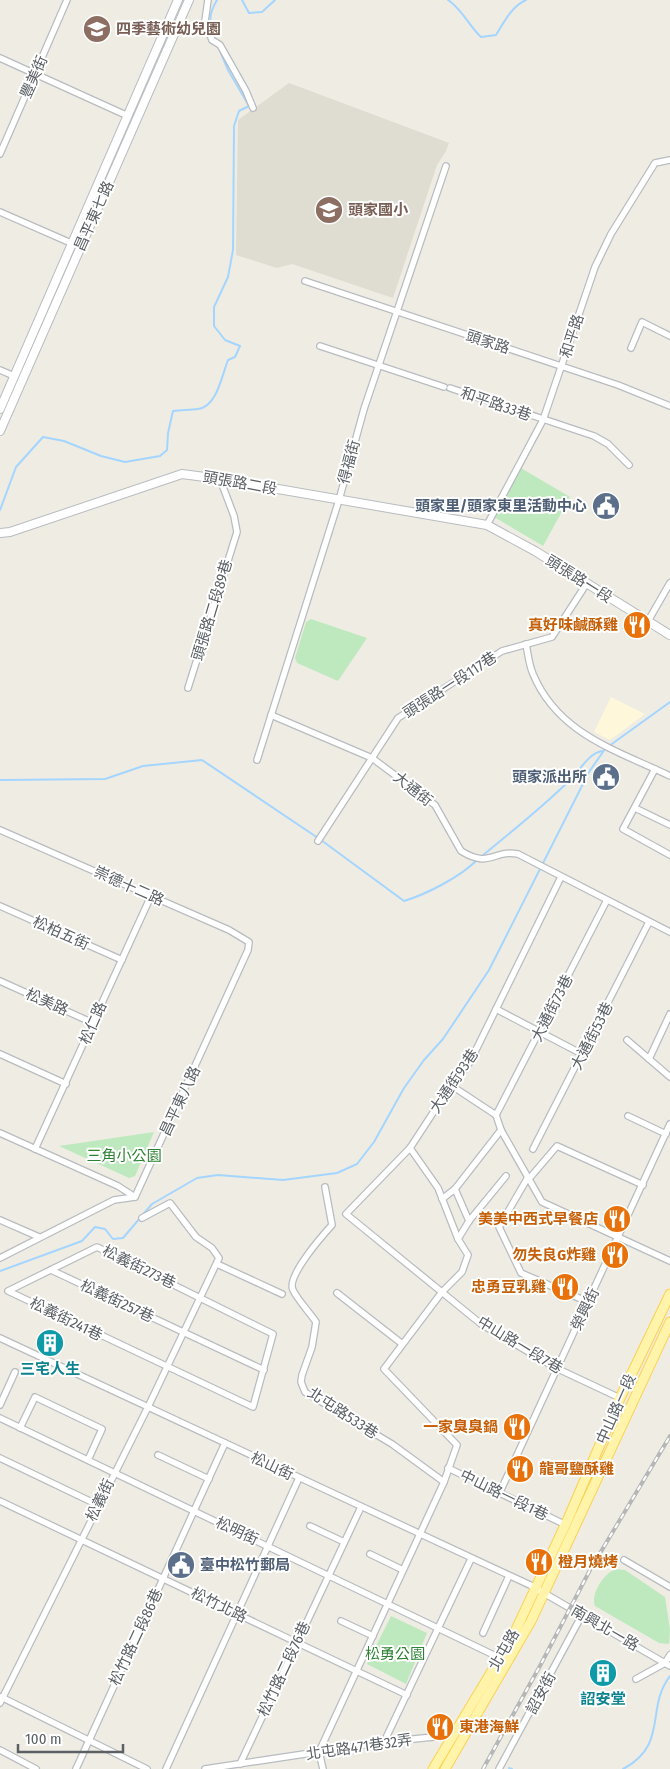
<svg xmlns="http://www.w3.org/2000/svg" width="670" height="1769" viewBox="0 0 670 1769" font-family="'Fira Sans Condensed','Noto Sans TC',sans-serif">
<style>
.commercial{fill:#fff7d9}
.education{fill:#dfdcd2}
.green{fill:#bee9bf}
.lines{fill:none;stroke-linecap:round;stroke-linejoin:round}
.stream{stroke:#a4d5ff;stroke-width:2}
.minor-casing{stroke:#b8bcc1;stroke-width:8}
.tertiary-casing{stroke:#b8bcc1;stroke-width:10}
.primary-casing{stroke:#fdd14f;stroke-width:11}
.minor{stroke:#fff;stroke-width:5.5}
.tertiary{stroke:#fff;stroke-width:8}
.primary{stroke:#fff4a9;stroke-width:9}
.rail-casing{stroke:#b5b6b6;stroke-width:4}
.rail{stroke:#fff;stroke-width:2;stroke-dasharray:5.5;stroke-linecap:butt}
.labels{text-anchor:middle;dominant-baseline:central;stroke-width:4;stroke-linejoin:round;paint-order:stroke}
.education-label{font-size:15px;font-weight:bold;fill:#785e54;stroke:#fff;text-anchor:start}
.street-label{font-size:15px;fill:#5b6065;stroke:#fff}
.service-label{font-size:15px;font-weight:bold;fill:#4e5e75;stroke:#fff;text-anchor:end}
.food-label{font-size:15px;font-weight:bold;fill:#c56008;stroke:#fff;text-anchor:end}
.park-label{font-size:15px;fill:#2d8333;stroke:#fff}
.culture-label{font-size:15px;font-weight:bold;fill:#0d838f;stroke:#fff}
</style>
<rect width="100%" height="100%" fill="#efede3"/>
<polygon class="commercial" points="611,697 645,714 610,740 594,732"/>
<polygon class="education" points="289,83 449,143 446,151 437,165 393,298 292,264 277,268 236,255 238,120"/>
<g class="green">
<polygon points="521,468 570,497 543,546 494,517"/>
<polygon points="311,619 367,638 338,681 297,663 295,658 306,622"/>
<polygon points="154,1132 135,1176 129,1178 59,1146"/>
<path d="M616 1569 625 1570 665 1597 670 1630 669 1644 659 1643 595 1606C590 1594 604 1573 616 1569Z"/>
<polygon points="391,1616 427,1633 406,1684 367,1664"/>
</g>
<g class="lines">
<g class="stream">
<polyline points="242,0 249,13 262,12 275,0"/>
<path d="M448 0C462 9 469 26 481 37L496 35C504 22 512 6 526 0"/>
<path d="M215 39C209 23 208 15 217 0"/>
<path d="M0 510 16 467 43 437 64 441 101 456 125 462 160 456 167 450 168 433 173 411C182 410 190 410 198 409 217 407 222 375 228 360L235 357 240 346 225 340 214 326V307L228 277 233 250 234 126 239 111 249 106 228 70 220 51"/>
<polyline points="609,746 670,702"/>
<polyline points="0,780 105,779 143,766 202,760 318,838"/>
<path d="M321 840 404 901C427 894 460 877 477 860"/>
<path d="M481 857C512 831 543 807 571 779 581 769 588 754 602 751"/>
<polyline points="0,1271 82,1241 95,1227 105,1229 113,1239 123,1238 152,1204 197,1178 218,1175 283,1180 337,1173 357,1164 374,1142 404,1088 424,1060 443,1039 489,970 589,772 605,749"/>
<polyline points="509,1768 512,1769"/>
<path d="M623 1769C669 1745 645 1708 670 1676"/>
</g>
<defs>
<g id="minor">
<polyline points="208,0 205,21 212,40 220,45 246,91 253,108"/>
<polyline points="0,58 128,116"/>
<polyline points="0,154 67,0"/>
<polyline points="0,212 80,247"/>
<polyline points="305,281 618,385 670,406"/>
<polyline points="320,346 444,387"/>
<polyline points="631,348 642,322 670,336"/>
<polyline points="0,370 14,376"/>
<polyline points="450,388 594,436 608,444 629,465"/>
<polyline points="487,525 543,420 595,267 611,234 655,163 670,160"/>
<polyline points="648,621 670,583"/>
<path d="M526 644C528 654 529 665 533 674 558 734 616 750 670 776"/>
<polyline points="188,688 237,532 234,516 220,479"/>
<path d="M271 715 372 758 435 805 461 851C490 869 494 849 518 854L670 932"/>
<polyline points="257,760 339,500 364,409 446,166"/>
<polyline points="655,769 623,829 670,855"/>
<polyline points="635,808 670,825"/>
<polyline points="0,830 229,930 249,942 248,950 135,1197 114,1200 0,1258"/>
<polyline points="318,841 398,718 502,651 552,637 587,583"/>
<polyline points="561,877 470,1062 442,1099 410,1148 346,1214 481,1324 556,1368 620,1398"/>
<polyline points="0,906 122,960"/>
<polyline points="0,981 93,1023"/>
<polyline points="496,1009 582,1054"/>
<polyline points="627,1040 670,1077"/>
<polyline points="0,1054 66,1084"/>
<polyline points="649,1059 670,1014"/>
<polyline points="452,1086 496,1115"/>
<polyline points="496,1115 607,900"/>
<polyline points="496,1115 501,1130 542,1202 670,1261"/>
<polyline points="628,1116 666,1134"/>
<polyline points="0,1133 118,1186 135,1197"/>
<polyline points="35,1149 151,896"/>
<polyline points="533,1149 649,922"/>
<polyline points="527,1179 499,1227 521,1273 588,1302"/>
<polyline points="528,1180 557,1146 643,1185"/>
<path d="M325 1187 332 1225C322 1236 286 1277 293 1290 297 1299 310 1313 316 1322L312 1347 302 1375 301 1382 305 1392 392 1444 444 1482"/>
<polyline points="455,1189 469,1221"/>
<polyline points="442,1199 455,1189 501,1130"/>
<polyline points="0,1220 39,1237"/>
<polyline points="458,1239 469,1221 506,1176"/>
<polygon points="97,1247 273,1334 253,1407 8,1291"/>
<polyline points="217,1264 282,1294"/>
<polyline points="51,1270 264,1370"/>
<polyline points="337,1293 401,1343"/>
<polyline points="0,1338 530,1585 670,1666"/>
<polyline points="0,1405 15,1372"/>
<polyline points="0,1418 500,1658"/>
<polyline points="20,1428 35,1397 102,1429 88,1460"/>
<polyline points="158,1455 209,1479"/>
<polyline points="0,1458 98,1505"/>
<polyline points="448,1468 566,1525"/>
<polyline points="499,1494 670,1124"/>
<polyline points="0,1501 407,1695"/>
<polyline points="310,1526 344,1542"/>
<polyline points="370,1554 403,1570"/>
<polyline points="624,1560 670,1587"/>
<polyline points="341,1621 373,1636"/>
<polyline points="483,1633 509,1576"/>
<polyline points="665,1663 670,1655"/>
<polyline points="636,1679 665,1663"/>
<polyline points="1,1697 147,1769"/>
<polyline points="0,1703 148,1407 219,1258 212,1248 196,1237 170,1203 142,1218"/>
<polyline points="384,1742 471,1559"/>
<polyline points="0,1750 36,1769"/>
<polyline points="240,1764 361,1507"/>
<polyline points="76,1769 225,1443"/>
<polyline points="166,1769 299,1478"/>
<polyline points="205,1769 384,1742 453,1735"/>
<polyline points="323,1769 319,1752 444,1482 457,1445 384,1369 442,1292 462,1272 468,1255 458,1239 438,1188 410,1148"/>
<polyline points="499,1769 582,1615"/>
</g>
<g id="tertiary">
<polyline points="0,409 178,0"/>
<polyline points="0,431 189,0"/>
<polyline points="0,533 10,532 182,474 220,479 487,525 535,551 670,635"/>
</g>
<g id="primary">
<polyline points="433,1769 513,1636 568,1519 620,1398 670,1294"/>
<polyline points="445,1769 531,1621 670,1322"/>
</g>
</defs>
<use href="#minor" class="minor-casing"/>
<use href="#tertiary" class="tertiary-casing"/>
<use href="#primary" class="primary-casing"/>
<use href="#minor" class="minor"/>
<use href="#tertiary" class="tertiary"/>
<use href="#primary" class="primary"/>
<defs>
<polyline id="rail" points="483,1769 541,1664 590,1570 670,1436"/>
</defs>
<use href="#rail" class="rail-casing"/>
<use href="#rail" class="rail"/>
</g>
<defs>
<symbol id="school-disc" viewBox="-11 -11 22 22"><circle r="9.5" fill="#8d6e63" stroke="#fff"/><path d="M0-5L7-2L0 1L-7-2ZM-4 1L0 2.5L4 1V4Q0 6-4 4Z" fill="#fff"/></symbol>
<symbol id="civic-disc" viewBox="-11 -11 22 22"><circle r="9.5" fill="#5c6f8a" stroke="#fff"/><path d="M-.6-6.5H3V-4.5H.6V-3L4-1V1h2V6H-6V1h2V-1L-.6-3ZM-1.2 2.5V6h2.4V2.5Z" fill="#fff"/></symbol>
<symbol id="restaurant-disc" viewBox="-11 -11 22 22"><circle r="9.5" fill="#e8710a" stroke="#fff"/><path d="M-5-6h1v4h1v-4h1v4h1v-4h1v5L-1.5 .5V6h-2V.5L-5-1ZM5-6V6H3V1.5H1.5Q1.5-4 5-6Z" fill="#fff"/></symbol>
<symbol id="building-disc" viewBox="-11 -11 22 22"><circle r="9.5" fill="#0f9aa8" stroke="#fff"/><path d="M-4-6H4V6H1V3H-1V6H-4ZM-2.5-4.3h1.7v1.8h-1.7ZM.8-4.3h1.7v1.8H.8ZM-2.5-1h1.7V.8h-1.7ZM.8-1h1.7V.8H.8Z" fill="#fff"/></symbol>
</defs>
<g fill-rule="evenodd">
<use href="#school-disc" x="81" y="13" width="32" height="32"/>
<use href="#school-disc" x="313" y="194" width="32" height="32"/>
<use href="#civic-disc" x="590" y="490" width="32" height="32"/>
<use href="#restaurant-disc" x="621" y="609" width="32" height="32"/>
<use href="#civic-disc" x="590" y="761" width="32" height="32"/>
<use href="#restaurant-disc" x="601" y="1203" width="32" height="32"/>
<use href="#restaurant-disc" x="599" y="1239" width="32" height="32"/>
<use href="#restaurant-disc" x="549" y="1271" width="32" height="32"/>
<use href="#building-disc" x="34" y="1327" width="32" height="32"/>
<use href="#restaurant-disc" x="501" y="1411" width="32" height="32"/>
<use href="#restaurant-disc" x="504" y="1453" width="32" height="32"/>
<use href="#restaurant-disc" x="523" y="1546" width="32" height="32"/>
<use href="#civic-disc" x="165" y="1549" width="32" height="32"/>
<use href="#building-disc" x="587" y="1657" width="32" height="32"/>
<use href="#restaurant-disc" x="424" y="1711" width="32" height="32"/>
</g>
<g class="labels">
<g class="education-label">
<text x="116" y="29">四季藝術幼兒園</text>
<text x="348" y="210">頭家國小</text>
</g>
<g class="street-label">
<text transform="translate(34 77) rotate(-66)">豐美街</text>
<text transform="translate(94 216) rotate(-66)">昌平東七路</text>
<text transform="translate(572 336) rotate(-72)">和平路</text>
<text transform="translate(488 342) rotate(18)">頭家路</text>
<text transform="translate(496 404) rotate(19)">和平路33巷</text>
<text transform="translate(349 462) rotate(-75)">得福街</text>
<text transform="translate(240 483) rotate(10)">頭張路二段</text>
<text transform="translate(579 579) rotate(32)">頭張路一段</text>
<text transform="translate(212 610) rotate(-73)">頭張路二段89巷</text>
<text transform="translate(450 685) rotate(-33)">頭張路一段117巷</text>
<text transform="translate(413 789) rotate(38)">大通街</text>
<text transform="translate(129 886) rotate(24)">崇德十二路</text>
<text transform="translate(61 933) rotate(24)">松柏五街</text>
<text transform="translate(47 1002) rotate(24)">松美路</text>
<text transform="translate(552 1008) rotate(-63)">大通街73巷</text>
<text transform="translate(93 1023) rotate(-66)">松仁路</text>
<text transform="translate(592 1036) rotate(-63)">大通街53巷</text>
<text transform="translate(454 1081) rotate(-56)">大通街93巷</text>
<text transform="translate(180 1101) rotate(-65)">昌平東八路</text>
<text transform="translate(139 1267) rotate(26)">松義街273巷</text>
<text transform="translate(117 1301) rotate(25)">松義街257巷</text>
<text transform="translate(585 1309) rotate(-64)">榮興街</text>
<text transform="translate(66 1319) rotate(26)">松義街241巷</text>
<text transform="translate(520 1345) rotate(31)">中山路一段7巷</text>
<text transform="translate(616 1409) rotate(-66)">中山路一段</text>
<text transform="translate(343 1413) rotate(33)">北屯路533巷</text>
<text transform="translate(272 1466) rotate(25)">松山街</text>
<text transform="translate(504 1495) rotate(26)">中山路一段1巷</text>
<text transform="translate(100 1500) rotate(-64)">松義街</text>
<text transform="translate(237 1531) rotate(25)">松明街</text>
<text transform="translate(219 1605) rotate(26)">松竹北路</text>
<text transform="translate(605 1628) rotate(30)">南興北一路</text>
<text transform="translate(136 1637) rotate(-65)">松竹路二段86巷</text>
<text transform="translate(504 1650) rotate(-60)">北屯路</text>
<text transform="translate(284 1669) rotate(-65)">松竹路二段76巷</text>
<text transform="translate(541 1693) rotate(-62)">詔安街</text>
<text transform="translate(359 1747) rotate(-8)">北屯路471巷32弄</text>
</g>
<g class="service-label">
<text x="587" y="506">頭家里/頭家東里活動中心</text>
<text x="587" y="777">頭家派出所</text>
<text x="200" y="1565" text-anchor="start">臺中松竹郵局</text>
</g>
<g class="food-label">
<text x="618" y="625">真好味鹹酥雞</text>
<text x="598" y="1219">美美中西式早餐店</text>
<text x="596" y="1255">勿失良G炸雞</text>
<text x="546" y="1287">忠勇豆乳雞</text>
<text x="498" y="1427">一家臭臭鍋</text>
<text x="539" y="1469" text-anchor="start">龍哥鹽酥雞</text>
<text x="558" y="1562" text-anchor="start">橙月燒烤</text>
<text x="459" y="1727" text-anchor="start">東港海鮮</text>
</g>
<g class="park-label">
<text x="124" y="1156">三角小公園</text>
<text x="395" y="1654">松勇公園</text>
</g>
<g class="culture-label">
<text x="50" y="1369">三宅人生</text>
<text x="603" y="1699">詔安堂</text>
</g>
</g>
<path d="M18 1744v8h105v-8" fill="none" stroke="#5b6065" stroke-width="2.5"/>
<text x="25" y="1744" font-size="15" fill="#5b6065" stroke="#ffffff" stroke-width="4" paint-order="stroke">100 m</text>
</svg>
